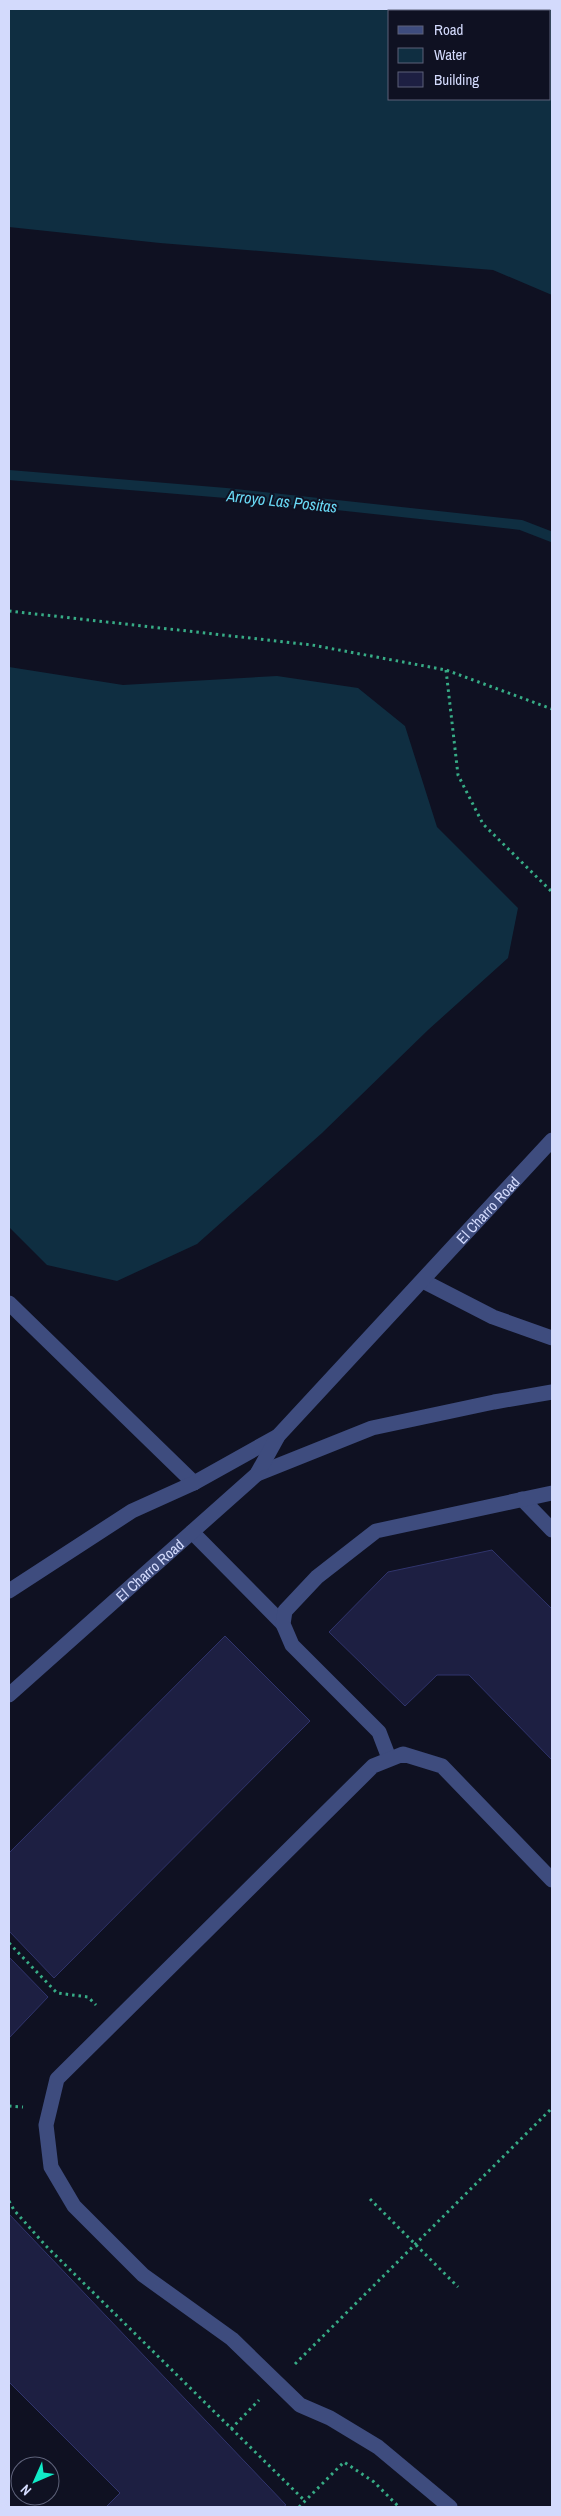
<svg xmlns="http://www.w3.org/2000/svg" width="561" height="2516" viewBox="0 0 561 2516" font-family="'Archivo Narrow',sans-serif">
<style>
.water{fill:#0f2e41;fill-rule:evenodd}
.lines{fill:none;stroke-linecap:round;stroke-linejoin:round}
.stream{stroke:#0f2e41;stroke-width:10}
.building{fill:#1d1f42;stroke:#30346c}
.path{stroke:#37ac86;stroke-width:3;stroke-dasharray:2.5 4;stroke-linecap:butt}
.minor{stroke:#3e4c7e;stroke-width:15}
.labels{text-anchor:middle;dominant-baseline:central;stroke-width:4;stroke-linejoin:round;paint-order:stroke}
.street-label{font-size:15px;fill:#d3dafc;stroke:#0f1122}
.water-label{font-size:16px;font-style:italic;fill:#69d9f5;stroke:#0f1122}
</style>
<rect width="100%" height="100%" fill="#0f1122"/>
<g class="water">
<path d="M9 9H552V295L493 270 160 243 9 227ZM390 11H550V99H390Z"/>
<polygon points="9,667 123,685 277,676 358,688 405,726 437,827 518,908 508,958 428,1030 322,1133 197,1244 117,1281 47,1265 9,1227"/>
</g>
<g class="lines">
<polyline class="stream" points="9,475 226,493 521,525 552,537"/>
</g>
<g class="building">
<polygon points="492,1550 552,1609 552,1760 469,1675 437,1675 405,1706 329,1632 388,1572"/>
<polygon points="225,1636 310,1721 54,1978 9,1931 9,1853"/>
<polygon points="9,1957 48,1997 9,2038"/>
<polygon points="9,2214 286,2505 283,2507 106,2507 120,2493 9,2382"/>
</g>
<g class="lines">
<g class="path">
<polyline points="9,611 312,645 446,670 552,709"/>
<polyline points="446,670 458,775 483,824 552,892"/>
<polyline points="9,1943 57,1993 88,1997 96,2005"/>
<polyline points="9,2106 23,2107"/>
<polyline points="370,2199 458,2287"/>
<polyline points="9,2201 14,2210 46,2246 305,2501"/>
<polyline points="295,2364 552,2108"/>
<polyline points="231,2429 259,2400"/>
<polyline points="299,2507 344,2462 374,2482 399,2507"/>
</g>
<g class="minor">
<polyline points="423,1281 493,1317 552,1338"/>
<polyline points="9,1303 194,1483"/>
<polyline points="257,1474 372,1428 494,1402 552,1392"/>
<polyline points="522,1499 552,1530"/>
<polyline points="192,1532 283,1624"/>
<polyline points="9,1591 132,1511 194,1483 278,1436"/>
<path id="s1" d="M9 1695 257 1474 278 1436 552 1140"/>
<polyline points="389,1758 379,1732 292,1645 283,1624 285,1611 317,1577 376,1531 552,1493"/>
<polyline points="450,2507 378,2447 330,2418 300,2405 232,2339 143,2275 74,2206 51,2167 46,2125 57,2079 373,1766 403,1754 442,1766 552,1880"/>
</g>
</g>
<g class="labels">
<g class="street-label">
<text stroke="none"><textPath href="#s1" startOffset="684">El Charro Road</textPath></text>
<text stroke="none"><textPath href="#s1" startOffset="188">El Charro Road</textPath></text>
</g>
<g class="water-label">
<text transform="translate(282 501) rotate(6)">Arroyo Las Positas</text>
</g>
</g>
<rect width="561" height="2516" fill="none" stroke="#d3dafc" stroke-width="20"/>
<rect x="388" y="10" width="162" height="90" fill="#0f1122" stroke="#5d6179"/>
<rect x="398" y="26" width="25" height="8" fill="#3e4c7e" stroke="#5d6179"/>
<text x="434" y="35" font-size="15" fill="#d3dafc">Road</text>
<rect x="398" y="48" width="25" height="15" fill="#0f2e41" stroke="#5d6179"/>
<text x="434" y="60" font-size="15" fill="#d3dafc">Water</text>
<rect x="398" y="72" width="25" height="15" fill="#1d1f42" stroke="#5d6179"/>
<text x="434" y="85" font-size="15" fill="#d3dafc">Building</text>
<g transform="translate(35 2481) rotate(225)"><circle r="24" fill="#0f1122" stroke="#5d6179"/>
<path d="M0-4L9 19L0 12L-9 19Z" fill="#10ebc7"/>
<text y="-8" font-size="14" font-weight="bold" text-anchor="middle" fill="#d3dafc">N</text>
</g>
</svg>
